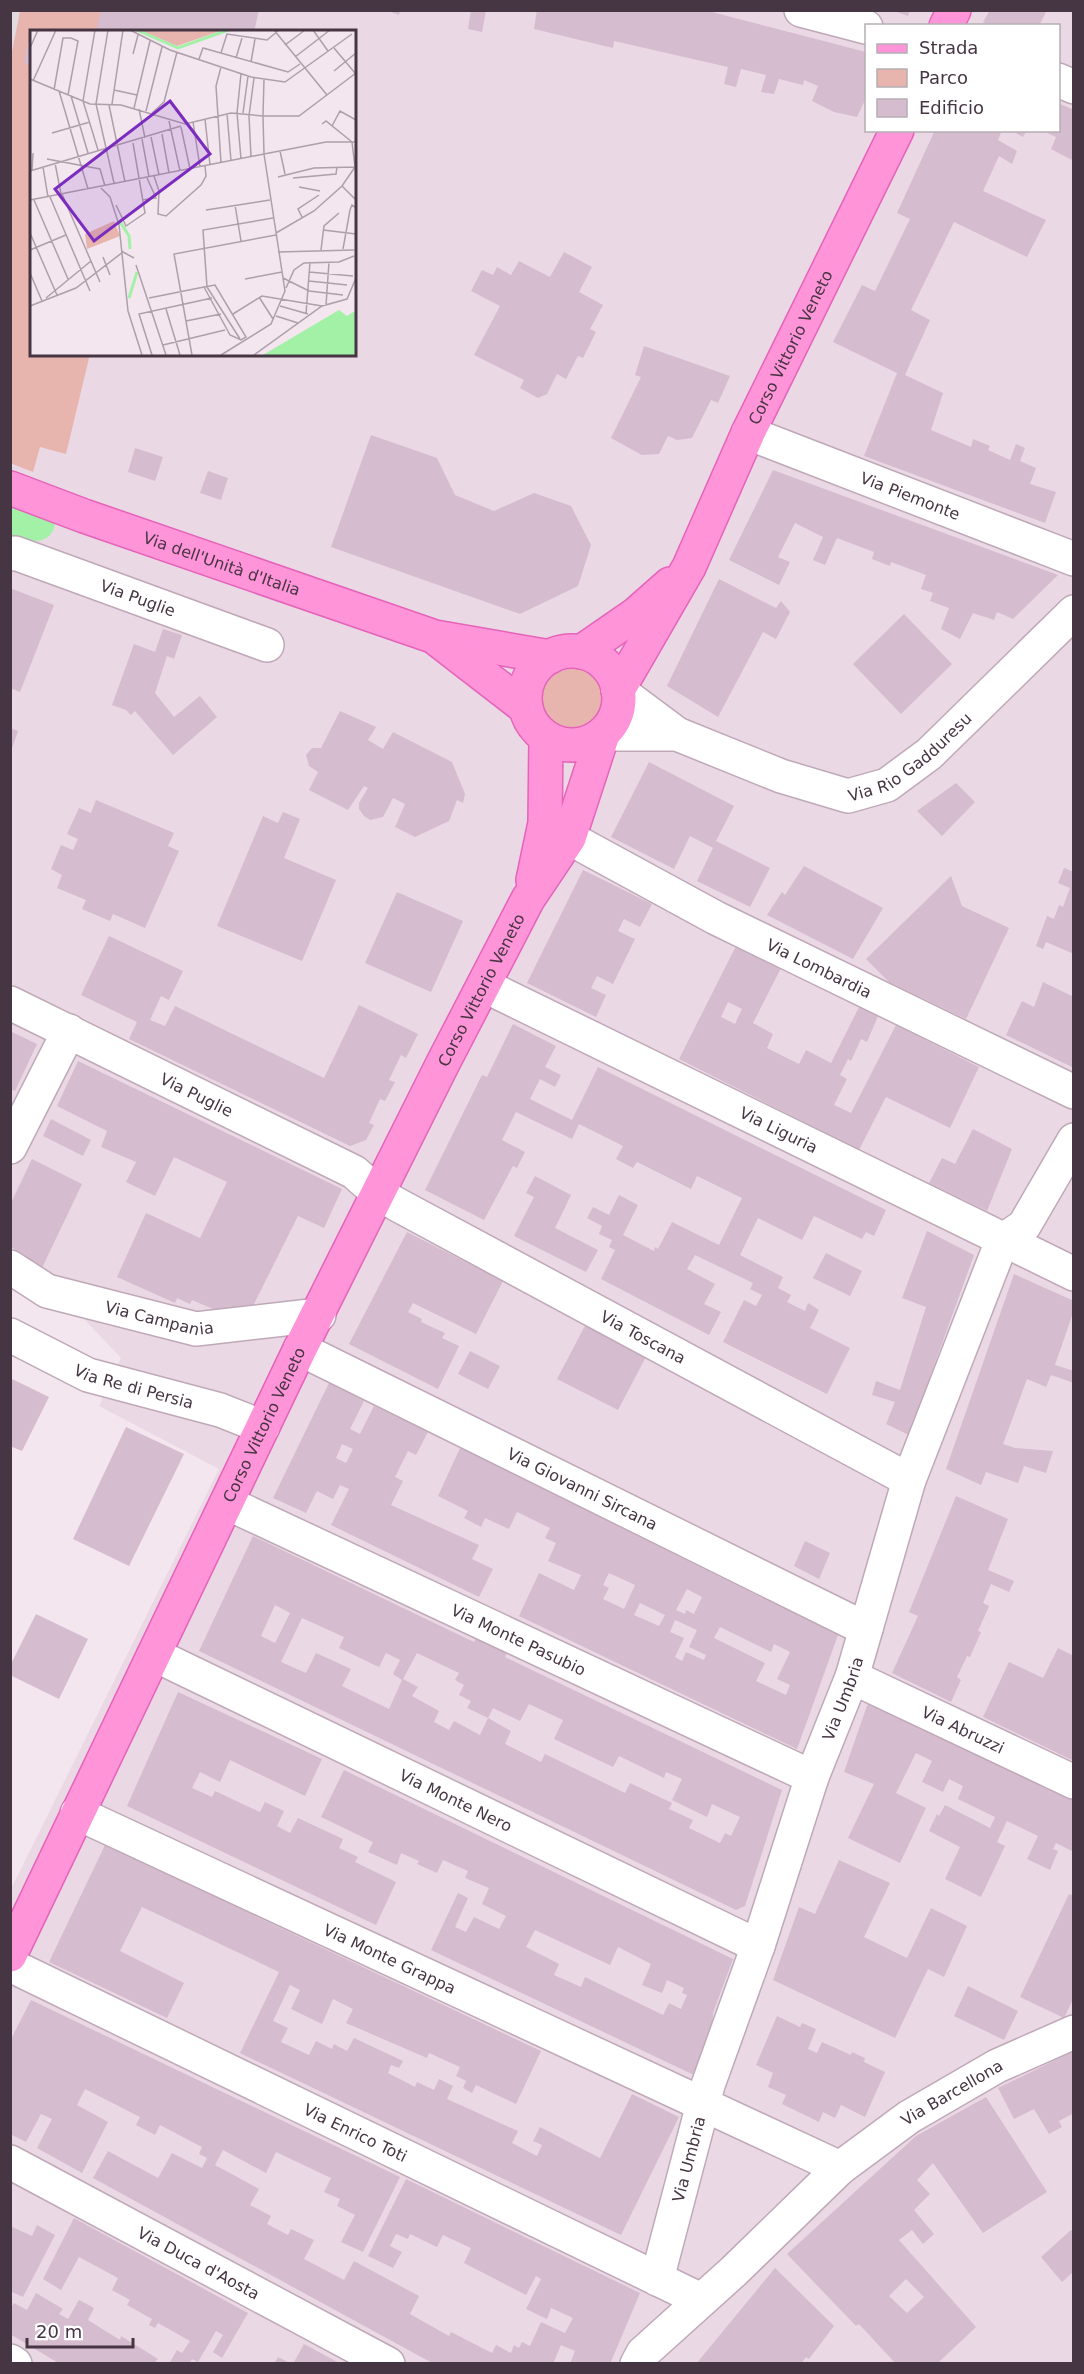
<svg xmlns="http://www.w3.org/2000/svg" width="1084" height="2374" viewBox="0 0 1084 2374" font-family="'DejaVu Sans',sans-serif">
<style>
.residential{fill:#ebd8e5;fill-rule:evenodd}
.green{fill:#e8b4ae}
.parking{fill:#e1dbe0}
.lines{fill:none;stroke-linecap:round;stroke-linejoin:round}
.canal{stroke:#a2f1a6;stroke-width:38}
.building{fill:#d5bccf;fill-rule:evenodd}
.minor-casing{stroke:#bfa9b8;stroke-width:36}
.major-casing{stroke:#e563b9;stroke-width:36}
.minor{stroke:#fff;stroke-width:33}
.major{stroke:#ff94d9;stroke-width:33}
.labels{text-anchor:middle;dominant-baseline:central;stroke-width:6;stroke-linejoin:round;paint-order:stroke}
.street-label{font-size:16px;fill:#463542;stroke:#fff}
.inset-river{fill:none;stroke:#a2f1a6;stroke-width:3}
.inset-road{fill:none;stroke:#ae9faa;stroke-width:1.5}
.view{fill:#7b2cbf;fill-opacity:0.15;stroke:#7b2cbf;stroke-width:3}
.inset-edge{fill:none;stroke:#463542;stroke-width:3}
</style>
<rect width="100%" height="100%" fill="#f3e6ef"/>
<path class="residential" d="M11 11H1073V2363H11L10 1891 219 1469 99 1406 121 1358 84 1319 11 1263ZM866 26H1058V130H866ZM32 32H354V354H32Z"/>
<g class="green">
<polygon points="10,11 167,11 162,31 32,32 32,354 90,354 66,454 40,447 33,472 10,463"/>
<circle cx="572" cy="699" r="30"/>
</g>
<polygon class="parking" points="11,10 20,11 11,57 10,11"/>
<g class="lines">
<polyline class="canal" points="10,522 36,522"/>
</g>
<g class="building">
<polygon points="101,10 259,10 254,32 96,32"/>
<polygon points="385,10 400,10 399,15"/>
<polygon points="471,10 486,10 482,32 468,29"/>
<polygon points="537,10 704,10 866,52 866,98 857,117 834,112 812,101 818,86 804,80 803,85 779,79 774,94 761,92 766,75 741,69 736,87 724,84 728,67 614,41 613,48 534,29"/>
<polygon points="891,10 910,10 908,16"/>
<polygon points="990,10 1047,10 1039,26 990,26 983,22"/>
<polygon points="30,32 32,32 32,65 24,63"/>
<polygon points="1058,103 1074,110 1072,160 1051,149 1056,137 1041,130 1058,130"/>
<polygon points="935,130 1002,130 998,140 1017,151 1012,164 999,156 983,191 1046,220 1027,257 954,222 911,310 930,320 905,375 943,393 931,430 971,447 973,439 990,446 988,450 1010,460 1016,444 1025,448 1020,461 1036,468 1030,484 1056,492 1045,523 864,456 897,373 833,342 862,285 875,291 910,219 897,213"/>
<polygon points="1010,130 1027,130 1023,137"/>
<polygon points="564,252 592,267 579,292 603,305 590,329 596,332 583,358 578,356 566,379 557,374 547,394 538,398 520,388 524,380 474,355 500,306 471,291 482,270 493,275 497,267 511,275 519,261 550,277"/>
<polygon points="644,346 730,376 718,403 711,400 692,438 677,440 668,436 659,454 642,455 611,438 641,377 635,375"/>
<polygon points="371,435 437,458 455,495 494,511 534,493 571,506 591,545 578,586 520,614 331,547"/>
<polygon points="135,448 163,457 155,481 128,472"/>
<polygon points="773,470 1058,575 1013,619 997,612 994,620 973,613 960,639 941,629 949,608 930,601 933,593 921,589 926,575 891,562 890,566 872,559 874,552 837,538 825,565 813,560 823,537 795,523 778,557 790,562 779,585 729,560"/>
<polygon points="208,471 228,478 221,500 200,493"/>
<polygon points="719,579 776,608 781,601 790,612 776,639 763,632 718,717 667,686"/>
<polygon points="10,588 54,605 20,692 10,688"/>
<polygon points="904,614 952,664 901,714 853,664"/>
<polygon points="163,629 182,635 174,659 167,656 155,693 174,717 200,696 217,717 173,755 135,711 131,715 126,710 112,705 134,644 155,652"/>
<polygon points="340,711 376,727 368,740 383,749 393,732 452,762 465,794 463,803 457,800 449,821 415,837 395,827 405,804 393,798 383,817 370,820 364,816 359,809 359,803 368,788 364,786 348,810 309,790 318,772 309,766 306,755 312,748 321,748"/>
<polygon points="10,728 18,731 11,751 10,751"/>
<polygon points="649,762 734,806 716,841 770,868 750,907 697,881 713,848 690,836 674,869 611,837"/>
<polygon points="956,783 975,802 942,836 917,811"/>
<polygon points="96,800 174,833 168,846 179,851 145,928 113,914 110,921 82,909 86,900 57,888 62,875 51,869 61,845 73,850 78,839 67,834 79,808 91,813"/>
<polygon points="283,812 300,819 284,858 336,880 302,961 217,926 263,816 278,823"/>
<polygon points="804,866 883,908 853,959 767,915 782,892 785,895"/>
<polygon points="1064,868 1074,872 1074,954 1046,942 1043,949 1036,946 1047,916 1054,919 1059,905 1063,907 1070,888 1058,883"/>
<polygon points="583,870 652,904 640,927 624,919 618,931 635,939 613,984 597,976 591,988 606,995 596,1017 527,983"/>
<polygon points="951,876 962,906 1009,928 966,1019 889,982 866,959"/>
<polygon points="397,892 463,921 431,992 365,963"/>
<polygon points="109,936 183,971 169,1000 161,996 150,1020 165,1026 175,1006 324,1078 359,1005 418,1034 406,1058 401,1055 389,1080 395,1082 385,1101 380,1099 369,1123 374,1125 366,1140 350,1146 129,1039 137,1022 81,995"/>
<path d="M736 946 781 968 753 1023 773 1034 767 1048 799 1064 806 1050 831 1063 859 1007 878 1016 867 1042 861 1039 851 1061 848 1059 840 1075 847 1079 834 1105 851 1113 896 1025 979 1067 950 1128 886 1097 859 1150 679 1059ZM728 1002 742 1009 735 1024 721 1017Z"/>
<polygon points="1043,982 1074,997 1074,1068 1006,1035 1022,1001 1034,1007"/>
<polygon points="513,1024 556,1046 545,1067 561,1075 555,1087 540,1079 530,1099 572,1120 598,1067 886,1210 874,1236 866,1232 862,1239 814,1216 802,1240 758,1218 740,1255 783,1277 778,1288 791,1295 787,1302 805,1311 808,1303 819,1310 810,1328 850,1348 827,1394 723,1342 744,1300 756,1306 762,1295 750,1289 753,1283 695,1255 687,1269 715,1284 704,1304 721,1312 709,1335 601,1279 615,1250 609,1247 612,1240 599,1234 602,1226 587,1218 593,1207 609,1215 619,1195 638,1205 623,1235 654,1251 655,1247 658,1249 672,1222 719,1245 742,1198 697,1176 691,1189 637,1162 633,1168 616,1159 623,1146 579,1124 572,1139 516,1112 502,1140 525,1152 517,1168 513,1166 484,1220 425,1190 482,1075 487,1077"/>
<polygon points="10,1031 37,1044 15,1091 10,1089"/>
<polygon points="78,1061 342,1189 324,1228 298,1216 253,1306 220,1312 192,1300 190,1304 177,1298 175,1303 117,1277 146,1213 200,1238 227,1182 174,1157 155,1196 126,1182 136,1162 101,1147 107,1131 57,1106"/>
<polygon points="51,1119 91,1140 83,1156 43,1136"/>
<polygon points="973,1129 1012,1149 987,1211 929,1183 942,1158 955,1164"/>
<polygon points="32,1159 82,1184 42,1268 10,1246 10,1205"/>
<polygon points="535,1176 571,1195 555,1228 598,1250 586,1272 514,1236 534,1197 526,1193"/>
<polygon points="927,1231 974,1255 909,1435 886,1424 895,1402 872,1395 876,1381 900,1390 926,1307 902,1298"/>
<polygon points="407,1232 503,1281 476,1334 413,1303 408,1312 422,1319 421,1322 445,1333 442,1338 459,1346 438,1389 349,1344"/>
<polygon points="826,1253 862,1271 850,1296 813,1278"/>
<polygon points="1014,1274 1074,1301 1074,1310 1055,1365 1074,1371 1074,1383 1051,1375 1046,1387 1027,1379 1003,1444 1015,1448 1053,1451 1046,1473 1024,1466 1018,1483 986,1472 981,1485 946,1469"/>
<polygon points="588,1320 649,1351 618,1410 557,1379"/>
<polygon points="470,1351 500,1366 488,1389 458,1374"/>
<polygon points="10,1378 49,1397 22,1451 10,1446"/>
<path d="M329 1383 364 1401 350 1429 360 1434 374 1406 428 1432 416 1455 408 1451 395 1477 403 1481 391 1505 479 1545 472 1559 493 1569 479 1597 331 1525 349 1489 340 1485 333 1499 317 1491 306 1513 273 1498ZM342 1444 353 1449 346 1463 336 1458Z"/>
<polygon points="126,1427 184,1454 129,1566 73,1539"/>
<path d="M460 1448 838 1635 797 1749 519 1616 539 1573 574 1590 581 1575 548 1561 556 1543 545 1538 550 1528 517 1512 509 1529 485 1518 481 1527 464 1518 468 1511 438 1496ZM609 1573 635 1585 624 1609 603 1599 609 1588 603 1585ZM687 1589 702 1597 694 1614 686 1610 685 1614 676 1610ZM640 1603 665 1615 659 1626 634 1615ZM675 1620 697 1630 689 1647 706 1655 704 1660 686 1652 682 1661 675 1657 684 1638 670 1632ZM720 1627 771 1652 774 1644 790 1652 777 1679 790 1685 786 1695 756 1681 765 1663 714 1638Z"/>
<polygon points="956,1496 1008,1519 988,1570 1014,1581 1009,1592 991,1584 983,1603 989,1606 978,1631 981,1632 970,1657 967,1656 957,1677 961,1680 951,1702 892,1673 918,1616 909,1612"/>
<path d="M253 1536 474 1642 476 1638 507 1652 505 1657 782 1790 745 1906 736 1910 199 1651ZM275 1605 290 1613 275 1643 261 1636ZM302 1618 344 1637 339 1648 379 1667 386 1653 400 1660 393 1674 402 1680 389 1709 342 1686 351 1669 316 1653 306 1673 281 1662ZM417 1653 459 1673 455 1680 464 1685 459 1695 471 1701 467 1708 488 1718 480 1735 454 1721 449 1730 434 1722 439 1711 412 1696 418 1687 403 1679ZM529 1704 563 1720 554 1739 613 1767 619 1756 664 1778 666 1772 682 1779 672 1800 707 1817 712 1804 740 1817 731 1836 725 1833 720 1843 689 1828 693 1820 669 1809 672 1803 630 1783 625 1793 545 1754 541 1762 505 1744 511 1731 488 1718 493 1708 520 1721Z"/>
<polygon points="805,1541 830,1553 819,1579 794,1566"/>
<polygon points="36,1614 88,1639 59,1699 10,1675 10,1666"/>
<polygon points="1058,1648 1074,1656 1074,1761 983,1717 1009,1662 1043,1678"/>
<polygon points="178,1692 322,1759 305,1796 230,1760 220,1782 200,1772 192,1788 212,1797 215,1791 260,1812 265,1802 284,1811 277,1826 290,1833 298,1818 343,1839 339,1848 358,1857 355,1862 396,1882 376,1925 127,1806"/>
<polygon points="869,1700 1074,1798 1074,1852 1056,1843 1053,1849 1058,1851 1050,1870 1027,1859 1038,1836 1007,1821 997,1842 1005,1846 981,1897 945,1879 960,1847 929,1831 937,1814 939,1816 945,1805 990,1828 995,1817 958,1799 963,1786 949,1779 943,1792 922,1782 932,1761 916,1753 896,1793 926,1808 900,1863 848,1838 874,1784 844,1772"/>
<path d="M344 1770 733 1959 713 2013 712 2030 696 2076 431 1950 458 1893 468 1898 455 1927 466 1932 474 1917 499 1929 506 1916 482 1904 489 1888 465 1878 468 1871 443 1860 437 1873 417 1864 419 1861 401 1853 397 1865 368 1852 373 1842 321 1817ZM535 1930 610 1965 618 1947 651 1964 642 1985 662 1993 667 1980 684 1988 682 1993 687 1995 681 2009 669 2003 663 2015 585 1977 581 1987 554 1975 559 1964 526 1947Z"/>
<polygon points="105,1845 541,2051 516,2104 476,2085 472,2093 463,2088 466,2081 456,2076 460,2067 429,2053 427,2058 346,2023 353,2009 333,1999 322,2024 291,2009 300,1990 290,1985 273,2021 288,2028 281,2042 309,2055 316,2041 332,2049 334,2044 347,2051 354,2038 403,2061 399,2068 391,2065 388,2073 415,2087 417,2082 434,2090 439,2079 453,2086 447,2099 518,2131 512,2143 537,2156 542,2145 533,2141 540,2127 600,2158 632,2094 679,2117 621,2235 240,2053 279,1972 142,1907 120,1951 184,1983 167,2018 49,1962"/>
<polygon points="839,1860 890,1883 864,1937 907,1958 931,1908 967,1926 944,1977 928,1969 895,2038 773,1980 799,1907 815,1914"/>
<polygon points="1069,1894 1074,1896 1074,1997 1064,2018 1020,1997"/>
<polygon points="968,1986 1018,2011 1004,2040 954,2016"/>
<polygon points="31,2000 400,2177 363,2252 341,2242 355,2215 337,2206 340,2199 324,2192 331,2178 276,2152 266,2173 223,2150 215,2165 259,2189 250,2205 271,2216 267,2224 288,2235 291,2229 314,2240 304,2259 344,2280 354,2261 419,2296 410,2314 449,2336 451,2332 492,2353 496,2345 511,2353 514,2345 519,2348 522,2342 530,2346 541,2322 565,2333 573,2318 551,2308 547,2319 526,2309 541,2279 536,2276 526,2295 464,2263 471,2248 443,2235 437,2247 410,2234 408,2239 396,2234 390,2246 402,2252 393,2268 368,2256 406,2179 640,2293 610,2364 570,2364 575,2351 561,2345 553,2364 434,2364 93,2178 108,2151 158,2178 172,2153 202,2168 207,2158 199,2154 202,2147 160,2125 155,2135 136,2125 140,2117 85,2089 77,2105 108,2122 82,2173 37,2148 52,2119 41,2114 26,2142 10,2134 10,2041"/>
<polygon points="777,2016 800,2027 802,2023 816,2029 808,2049 817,2053 822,2042 851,2055 852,2052 865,2058 864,2062 885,2072 865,2117 841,2105 835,2118 823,2112 819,2122 782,2104 786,2095 768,2087 773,2073 756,2065"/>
<polygon points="1074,2051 1074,2113 1059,2121 1062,2127 1049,2134 1034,2109 1014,2119 998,2088"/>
<path d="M986 2097 1047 2192 983 2233 933 2163 917 2180 930 2194 914 2210 934 2234 923 2244 912 2230 899 2240 976 2327 939 2362 941 2364H896L859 2324 856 2326 787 2254 916 2136ZM906 2279 924 2297 907 2313 889 2296Z"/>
<polygon points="74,2218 248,2313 222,2358 213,2352 223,2335 216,2331 198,2362 192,2359 189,2364 169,2364 177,2350 182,2353 190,2341 158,2323 155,2328 149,2325 152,2319 127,2305 130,2300 112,2290 118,2278 79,2257 61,2290 43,2279"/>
<polygon points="37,2225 55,2235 23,2297 10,2291 10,2226 32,2236"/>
<polygon points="1071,2230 1074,2234 1074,2271 1062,2282 1041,2257"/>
<polygon points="775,2268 834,2326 809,2359 806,2357 801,2364 696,2364"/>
<polygon points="36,2293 63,2309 59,2314 68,2319 79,2300 94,2308 88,2320 120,2340 121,2336 158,2359 155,2362 158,2364 60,2364 10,2334 10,2309 14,2303 27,2310"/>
<polygon points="304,2344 341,2364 293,2364"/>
<polygon points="278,2357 292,2364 274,2364"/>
</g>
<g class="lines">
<defs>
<g id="minor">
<polyline points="801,10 866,27"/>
<polyline points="1058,80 1074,87"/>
<path id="s1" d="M748 433 1074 559"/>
<path id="s2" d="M10 554 15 553 267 645"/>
<path id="s3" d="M618 690 677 734 781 776 848 796 887 785 929 754 1074 612"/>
<polyline points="603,734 677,734"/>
<path id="s4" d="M569 838 716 918 1074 1092"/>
<path id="s5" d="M485 986 1074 1274"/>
<path id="s6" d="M10 1003 354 1172 379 1194 398 1205 909 1480"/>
<polyline points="10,1147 69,1031"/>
<path id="s7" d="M10 1267 47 1291 196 1329 319 1315"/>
<path id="s8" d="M10 1335 88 1375 220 1410 263 1427"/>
<path id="s9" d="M300 1349 866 1629"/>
<path id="s10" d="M227 1503 812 1777"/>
<path id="s11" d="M155 1655 758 1946"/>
<path id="s12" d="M852 1677 1074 1782"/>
<path id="s13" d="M77 1813 840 2168"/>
<path id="s14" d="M10 1965 701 2300"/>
<path id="s15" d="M10 2162 388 2364"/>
<path id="s16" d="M657 2279 708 2085 758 1946 812 1777 852 1677 909 1480 1002 1241 1024 1226 1074 1140"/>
<polyline points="10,2361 15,2364"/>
<path id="s17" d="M637 2364 643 2353 734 2271 840 2168 909 2117 997 2066 1074 2032"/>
</g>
<g id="major">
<polyline points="946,26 954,10"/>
<path id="s18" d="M10 488 84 516 435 637 550 657"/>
<polyline points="438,640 526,708"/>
<circle cx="572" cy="698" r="47"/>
<polyline points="581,652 636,614 670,584"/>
<path id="s19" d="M618 690 689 567 748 433 897 130"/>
<polyline points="533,880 545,823 546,738"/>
<path id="s20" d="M10 1955 300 1349 443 1063 528 899 569 838 603 734"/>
</g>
</defs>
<use href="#minor" class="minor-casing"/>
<use href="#major" class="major-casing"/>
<use href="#minor" class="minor"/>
<use href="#major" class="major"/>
</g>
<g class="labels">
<g class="street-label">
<text stroke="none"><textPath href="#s19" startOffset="384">Corso Vittorio Veneto</textPath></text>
<text stroke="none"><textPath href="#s1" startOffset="174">Via Piemonte</textPath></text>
<text stroke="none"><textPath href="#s18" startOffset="225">Via dell'Unità d'Italia</textPath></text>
<text stroke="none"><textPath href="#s2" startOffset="136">Via Puglie</textPath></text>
<text stroke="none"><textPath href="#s3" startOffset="330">Via Rio Gadduresu</textPath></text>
<text stroke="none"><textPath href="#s4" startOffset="282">Via Lombardia</textPath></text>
<text stroke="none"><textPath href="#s20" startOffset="1074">Corso Vittorio Veneto</textPath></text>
<text stroke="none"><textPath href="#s6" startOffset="208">Via Puglie</textPath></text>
<text stroke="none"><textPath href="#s5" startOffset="327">Via Liguria</textPath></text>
<text stroke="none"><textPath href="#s7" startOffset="160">Via Campania</textPath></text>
<text stroke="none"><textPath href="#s6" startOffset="717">Via Toscana</textPath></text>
<text stroke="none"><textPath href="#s8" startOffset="135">Via Re di Persia</textPath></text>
<text stroke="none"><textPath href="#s20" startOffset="588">Corso Vittorio Veneto</textPath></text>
<text stroke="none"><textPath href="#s9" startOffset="315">Via Giovanni Sircana</textPath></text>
<text stroke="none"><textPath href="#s10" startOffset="322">Via Monte Pasubio</textPath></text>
<text stroke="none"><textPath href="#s16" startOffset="610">Via Umbria</textPath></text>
<text stroke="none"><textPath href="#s12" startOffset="123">Via Abruzzi</textPath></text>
<text stroke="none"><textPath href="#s11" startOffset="334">Via Monte Nero</textPath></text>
<text stroke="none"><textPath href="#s13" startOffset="345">Via Monte Grappa</textPath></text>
<text stroke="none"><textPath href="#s17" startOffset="418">Via Barcellona</textPath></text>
<text stroke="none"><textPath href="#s14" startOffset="384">Via Enrico Toti</textPath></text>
<text stroke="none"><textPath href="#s16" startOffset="124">Via Umbria</textPath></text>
<text stroke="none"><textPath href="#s15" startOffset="214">Via Duca d'Aosta</textPath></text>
</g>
</g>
<g transform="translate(30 30)">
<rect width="326" height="326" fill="#f3e6ef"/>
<path d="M110 0H193L147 16ZM84 191 90 206 57 219 55 204Z" fill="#e8b4ae"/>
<path d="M309 280 317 286 325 281V325H233Z" fill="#a2f1a6"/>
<path class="inset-river" d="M107 0 148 18 198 0M89 190 99 206 100 219M99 268 107 242"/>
<path class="inset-road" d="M65 0 53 71 68 120M78 0 66 74 84 153M100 0 140 20 221 47 255 52 322 4M244 0 297 65M283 0 298 21M255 15 275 0M0 18 8 0M304 18 325 43M191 23 197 4 237 10 249 0M103 24 108 5M265 27 300 0M206 28 212 8M169 29 173 18 258 42 270 34M221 32 225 9M304 41 326 23M211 44 207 83 211 129M0 49 60 74 91 75 155 94 201 83 233 86 234 49M3 51 26 0M24 60 33 8H41M84 60 107 65M29 61 58 159M38 65 48 11 41 8M41 66 58 123M82 74 93 0M79 75 95 152M104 78 120 11M109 79 115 108M116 81 132 17M122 83 134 72 147 22M197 83 201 131M213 83 218 46M175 89 180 135M139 91 150 141M163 92 170 137M292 94 296 91 322 112M302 96 310 81 326 90M151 97 160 139M22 103 60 92M132 104 139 143M121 107 129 145M112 109 119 147M322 112 325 137M250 121 255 144M234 124 296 112H326M221 127 219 86 224 48M17 129 70 139 75 156M25 133 31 164M191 133 186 56 191 37M13 137 18 167M0 141 151 96M2 141 3 123M124 146 129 161 128 184 136 186 171 155 176 146 175 136M248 147 284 138 325 137M263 148 306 144 307 137M312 156 326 170M269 157 290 161M71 158 80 167 89 195 98 281 112 325M32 164 70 252M20 167 60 261M0 170 234 124M4 170 38 249M112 170 126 168 117 148M86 175 96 196 115 183 103 113M205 175 211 211M176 180 240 170M272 187 268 179 289 165M293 200 326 204M0 203 27 265M246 203 284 181 312 156 325 137M313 219 320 180 322 175 326 178M0 220 36 205M291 220 294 196 309 183M248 222 324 220M73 227 80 245M106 235 136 325M279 242 323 246M0 243 12 271M253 248 279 261 313 265M215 249 252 242M279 251 317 255M256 258 264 240 274 233 309 232 324 226M229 267 243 289M16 268 61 231M119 268 174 257 185 255 216 307 211 310 200 305 174 257M296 275 299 232M0 276 46 258 93 222 104 228M250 276 278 284M136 279 150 325M203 284 232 266 292 276M276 284 280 232M246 286 268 293M156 291 191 284M210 309 177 257 173 200 243 188M133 315 195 300M122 325 109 284 182 268M162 325 144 224 246 205M191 325 241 294 255 261 234 124 233 86H269L326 43M224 325 292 276 317 269 326 248"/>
<path class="view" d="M140 71 180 124 64 211 25 159Z"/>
<rect width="326" height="326" class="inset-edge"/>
</g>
<rect width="1084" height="2374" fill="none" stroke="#463542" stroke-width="24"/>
<rect x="865" y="24" width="195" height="108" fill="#ffffff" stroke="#b5aeb3" stroke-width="1.5"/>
<rect x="877" y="44" width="30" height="9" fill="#ff94d9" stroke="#b5aeb3" stroke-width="1.5"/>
<text x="919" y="54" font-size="18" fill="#463542">Strada</text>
<rect x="877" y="69" width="30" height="18" fill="#e8b4ae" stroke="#b5aeb3" stroke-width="1.5"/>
<text x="919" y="84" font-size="18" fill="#463542">Parco</text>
<rect x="877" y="99" width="30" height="18" fill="#d5bccf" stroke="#b5aeb3" stroke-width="1.5"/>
<text x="919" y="114" font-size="18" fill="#463542">Edificio</text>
<path d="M27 2338v9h106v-9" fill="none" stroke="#463542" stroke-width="3"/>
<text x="36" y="2338" font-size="18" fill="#463542" stroke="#ffffff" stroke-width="4.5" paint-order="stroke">20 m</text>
</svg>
